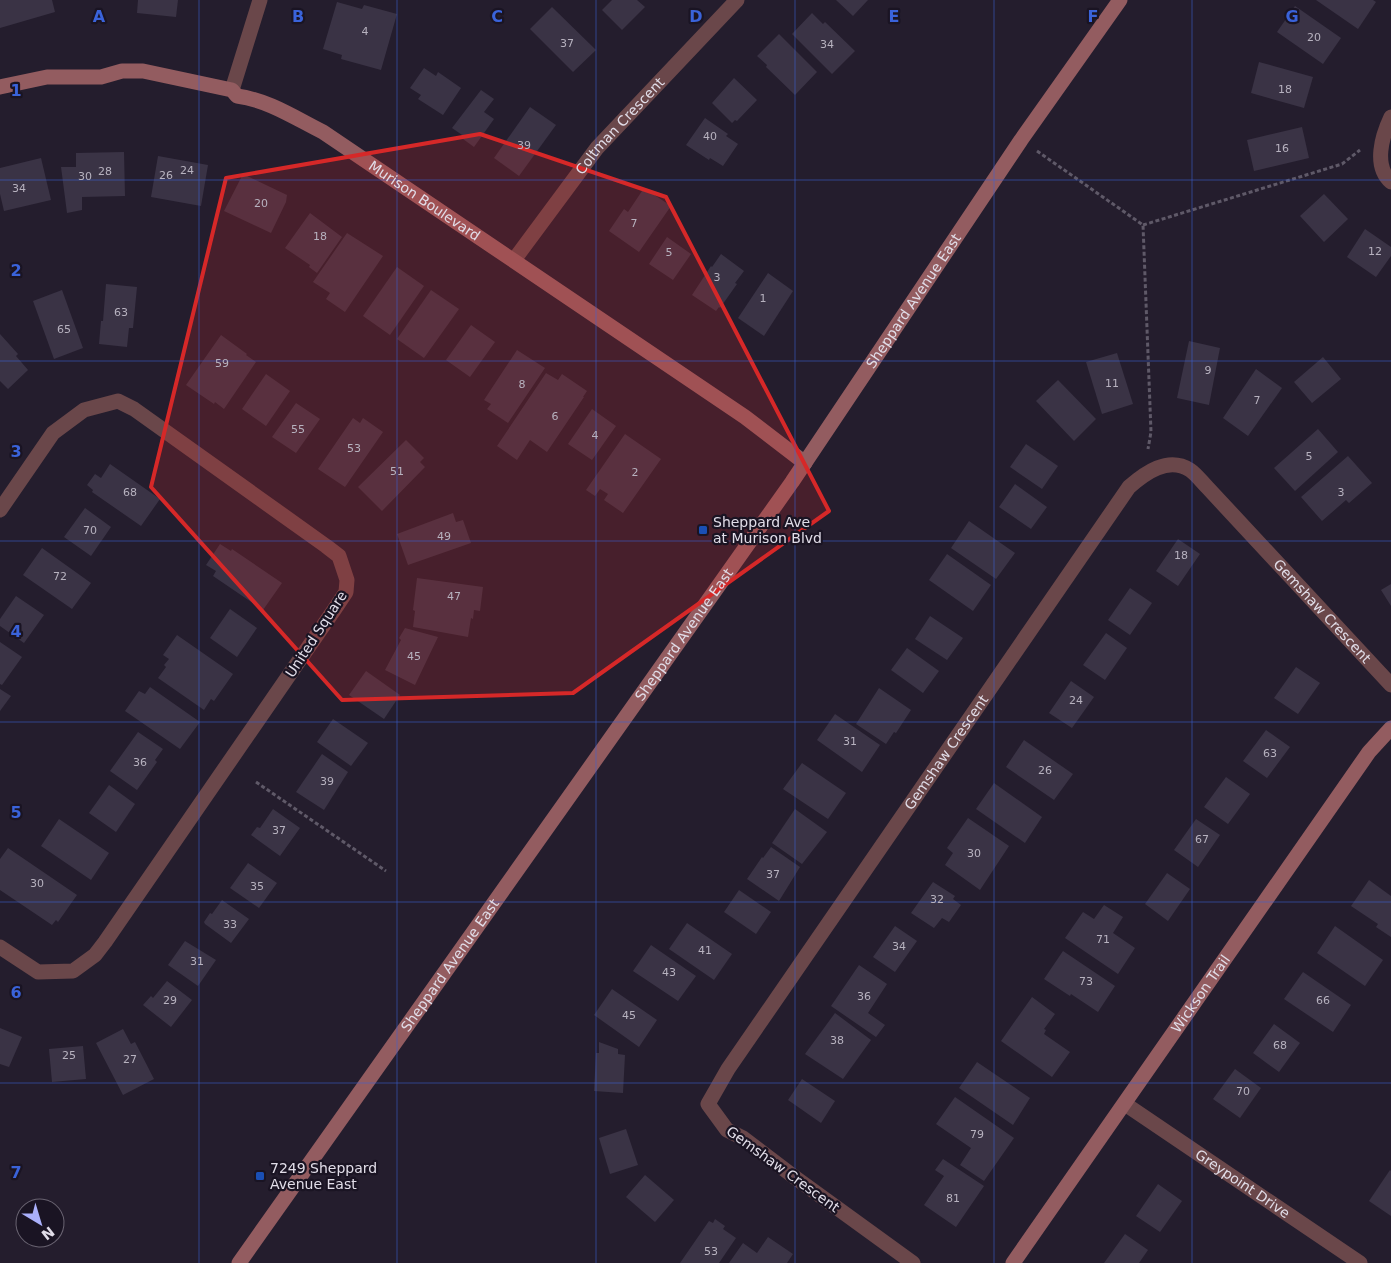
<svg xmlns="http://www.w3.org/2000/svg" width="1391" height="1263" viewBox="0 0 1391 1263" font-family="'DejaVu Sans',sans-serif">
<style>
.building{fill:#3a3345}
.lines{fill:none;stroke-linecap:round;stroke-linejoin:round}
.path{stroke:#5f5968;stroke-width:3;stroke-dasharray:4 2.5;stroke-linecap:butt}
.street{stroke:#6a474a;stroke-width:15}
.secondary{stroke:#935c60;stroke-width:15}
.marked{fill:#d62828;fill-opacity:0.2;stroke:#d62828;stroke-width:4;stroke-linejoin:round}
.grid{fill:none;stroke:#3a63da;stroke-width:1;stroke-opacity:0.55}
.transit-dot{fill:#1a4fb4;stroke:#1a1423;stroke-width:2}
.labels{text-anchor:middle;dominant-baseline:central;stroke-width:4.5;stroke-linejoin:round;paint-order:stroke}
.number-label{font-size:11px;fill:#b7b2bf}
.street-label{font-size:14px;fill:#e1dde8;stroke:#1a1423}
.poi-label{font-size:14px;fill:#e1dde8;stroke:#1a1423;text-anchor:start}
.grid-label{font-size:16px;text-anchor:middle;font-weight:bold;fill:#3a63da;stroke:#1a1423;stroke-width:4.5;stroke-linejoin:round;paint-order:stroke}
</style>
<rect width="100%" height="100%" fill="#241d2d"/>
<g class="building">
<polygon points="0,0 52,0 55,12 0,28"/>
<polygon points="138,0 178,0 176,17 137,13"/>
<polygon points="612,0 637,0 645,7 622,30 602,10"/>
<polygon points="836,0 868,0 853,16"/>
<polygon points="1316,0 1373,0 1376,2 1358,29"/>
<polygon points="337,2 362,9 364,5 397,14 381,70 341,59 342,55 323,49"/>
<polygon points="1295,6 1341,38 1323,64 1277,32"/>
<polygon points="552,7 596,50 573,72 530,29"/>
<polygon points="812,13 823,24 825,22 855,51 832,74 792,34"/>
<polygon points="779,34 817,72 795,95 766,67 767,65 757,56"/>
<polygon points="1259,62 1313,77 1304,108 1251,93"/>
<polygon points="424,68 436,76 438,72 461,88 443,115 418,99 421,95 410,88"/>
<polygon points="734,78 757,100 737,121 735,120 732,123 712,103"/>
<polygon points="481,90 494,99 484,112 494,119 474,147 463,139 465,137 452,128"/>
<polygon points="530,107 556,125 519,176 494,158"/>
<polygon points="705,118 728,134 726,136 738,144 723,166 710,158 709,160 686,145"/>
<polygon points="1302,127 1309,158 1254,171 1247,140"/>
<polygon points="124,152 125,196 82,197 82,210 67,213 61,167 76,167 76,153"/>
<polygon points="158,156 208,165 201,206 151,197"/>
<polygon points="41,158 51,200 4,211 0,194 0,168"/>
<polygon points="243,174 287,195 286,202 271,233 224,211"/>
<polygon points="644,188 671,206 639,252 609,231 624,209 628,212"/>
<polygon points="1324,194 1348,219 1324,242 1300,216"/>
<polygon points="310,213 342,237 317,273 309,267 310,265 307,263 285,248"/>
<polygon points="1365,229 1391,247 1391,256 1376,277 1347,257"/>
<polygon points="347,233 383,256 345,312 326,299 330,293 313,282"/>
<polygon points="667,237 691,254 673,280 649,264"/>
<polygon points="721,254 744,271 735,283 737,284 720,308 719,307 716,311 692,295 711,266 712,267"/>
<polygon points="397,267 424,286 390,335 363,316"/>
<polygon points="768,273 793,291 764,336 738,318"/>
<polygon points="106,284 137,287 133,328 129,328 127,347 99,344 101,321 103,321"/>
<polygon points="62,290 83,348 54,359 33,301"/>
<polygon points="431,290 459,309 424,358 397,339"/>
<polygon points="471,325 495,342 470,377 446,360"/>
<polygon points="0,334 18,354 16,356 28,370 8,389 0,381"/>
<polygon points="221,335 247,354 246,355 256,362 224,409 215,402 214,404 186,385"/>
<polygon points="1189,341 1220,348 1209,405 1177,398"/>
<polygon points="517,350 545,368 508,423 487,409 491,404 484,400"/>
<polygon points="1117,353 1133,404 1102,414 1086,362"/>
<polygon points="1323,357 1341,379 1312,403 1294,382"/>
<polygon points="1256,369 1282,388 1248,436 1223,418"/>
<polygon points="546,373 558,380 562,374 587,391 583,397 584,397 547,452 530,440 517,460 497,446"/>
<polygon points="266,374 290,391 266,426 242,409"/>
<polygon points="1058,380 1096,419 1074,441 1036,401"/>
<polygon points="296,403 320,419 296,453 272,437"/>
<polygon points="592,409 616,426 592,460 568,444"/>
<polygon points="353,418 360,423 363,418 383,432 345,487 318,469"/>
<polygon points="1318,429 1338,452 1295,491 1274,468"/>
<polygon points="625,434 661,459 623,513 604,500 608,494 600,489 595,496 586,490"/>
<polygon points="406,440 424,458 420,462 425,467 382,511 358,487"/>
<polygon points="1026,444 1058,466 1042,489 1010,467"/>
<polygon points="1348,456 1372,483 1349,503 1346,500 1322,521 1301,497"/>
<polygon points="110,464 160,499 141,526 92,492 93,490 87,485 95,474 101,478"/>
<polygon points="1015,484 1047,507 1031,529 999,507"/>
<polygon points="85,508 111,527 91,556 64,537"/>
<polygon points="453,513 456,522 463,520 471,543 408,565 397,534"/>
<polygon points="969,521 1015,553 996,579 951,548"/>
<polygon points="1178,539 1200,554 1178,586 1156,571"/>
<polygon points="220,544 231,551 232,549 282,583 263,610 213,576 216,571 206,565"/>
<polygon points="42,548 91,583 72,609 23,575"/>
<polygon points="947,554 991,585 973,611 929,580"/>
<polygon points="417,578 483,587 480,611 474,610 473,619 471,618 468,637 413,627 415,611 413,610"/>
<polygon points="1391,584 1391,606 1381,590"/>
<polygon points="1130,588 1152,603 1130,635 1108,620"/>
<polygon points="16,596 44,615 24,643 0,626 0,619"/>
<polygon points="230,609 257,628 237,657 210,638"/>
<polygon points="930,616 963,638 947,660 915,639"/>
<polygon points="405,628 438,637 415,685 385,670 401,640 399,638"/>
<polygon points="1106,633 1127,648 1105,680 1083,665"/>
<polygon points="177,635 233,674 214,701 211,699 204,710 158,678 166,667 164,665 169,659 163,655"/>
<polygon points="0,642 22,657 2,685 0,684"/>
<polygon points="907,648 939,671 923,693 891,670"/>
<polygon points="1296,667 1320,683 1298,714 1274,698"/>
<polygon points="366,671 400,695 384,719 349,695"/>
<polygon points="1071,681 1094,697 1072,728 1049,713"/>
<polygon points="150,687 200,722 180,749 125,711 139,691 145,694"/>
<polygon points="879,688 911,710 896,733 894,732 886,744 856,724"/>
<polygon points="0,689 11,696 0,711"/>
<polygon points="835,714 880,745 862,772 817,740"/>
<polygon points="333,719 368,743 351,766 317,742"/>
<polygon points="1266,730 1290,747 1267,778 1243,761"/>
<polygon points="138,732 163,749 155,760 157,762 137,790 110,771"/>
<polygon points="1024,740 1073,774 1054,800 1006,767"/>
<polygon points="322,754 348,772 324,810 296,792"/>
<polygon points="802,763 846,793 828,819 783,789"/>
<polygon points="1226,777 1250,794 1228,824 1204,807"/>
<polygon points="994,783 1042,817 1025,843 976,809"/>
<polygon points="109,785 135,804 116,832 89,813"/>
<polygon points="273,809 300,828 280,856 251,835 257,827 260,828"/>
<polygon points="795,809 827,832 802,864 772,843"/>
<polygon points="968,818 1009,846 980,890 945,865 953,853 947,848"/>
<polygon points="59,819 109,853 91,880 41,846"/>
<polygon points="1196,819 1220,835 1198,867 1174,850"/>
<polygon points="771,847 800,867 779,901 747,879 762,857 763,858"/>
<polygon points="8,848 77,895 58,922 56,920 52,925 0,890 0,859"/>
<polygon points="248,863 277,883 259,908 230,888"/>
<polygon points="1167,873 1190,889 1168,921 1145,904"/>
<polygon points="1369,880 1391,896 1391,937 1376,927 1378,924 1351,906"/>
<polygon points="933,882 955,896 953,899 961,905 949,922 942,918 934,928 911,913"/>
<polygon points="739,890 771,912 756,934 724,912"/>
<polygon points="222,900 249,919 231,943 205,924 204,922 210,913 212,914"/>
<polygon points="1104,905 1123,917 1113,933 1135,948 1118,974 1065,938 1083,912 1094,919"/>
<polygon points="687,923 732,954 714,980 669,949"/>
<polygon points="895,926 917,941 895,972 873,957"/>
<polygon points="1335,926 1383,960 1365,986 1317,953"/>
<polygon points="185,941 216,960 198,986 168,965"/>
<polygon points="651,945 696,976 678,1001 633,971"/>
<polygon points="1063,951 1115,986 1098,1012 1071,994 1070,996 1044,979"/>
<polygon points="859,965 887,984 868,1013 885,1025 876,1037 831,1006"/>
<polygon points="1303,972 1351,1005 1333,1032 1284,999"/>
<polygon points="167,981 192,1000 171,1027 143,1005 151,996 153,998"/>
<polygon points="612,989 657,1020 639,1047 594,1015"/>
<polygon points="1032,997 1055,1014 1044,1029 1046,1030 1044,1034 1070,1052 1052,1077 1001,1041"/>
<polygon points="835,1013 871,1040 843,1079 805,1054"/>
<polygon points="1274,1024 1300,1043 1279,1072 1253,1053"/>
<polygon points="0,1028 22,1037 9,1067 0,1064"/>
<polygon points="123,1029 131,1044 135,1042 154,1079 123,1095 96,1043"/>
<polygon points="599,1042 618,1049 618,1054 625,1055 623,1093 594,1091 596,1053 599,1053"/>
<polygon points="83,1046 86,1079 52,1082 49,1049"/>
<polygon points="977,1062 1030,1098 1013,1125 959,1088"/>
<polygon points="1235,1069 1261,1088 1240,1118 1213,1099"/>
<polygon points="802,1079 835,1101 821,1123 788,1100"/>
<polygon points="955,1097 1014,1138 984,1181 960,1165 971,1148 936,1124"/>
<polygon points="626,1129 638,1165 610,1174 599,1138"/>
<polygon points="943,1159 984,1186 956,1227 924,1205 944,1176 935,1170"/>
<polygon points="1390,1170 1391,1171 1391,1216 1369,1201"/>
<polygon points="645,1175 674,1200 655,1222 626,1197"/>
<polygon points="1158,1184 1182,1201 1160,1232 1136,1216"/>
<polygon points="715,1219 725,1226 723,1229 736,1238 719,1263 680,1263 709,1221 713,1223"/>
<polygon points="1125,1234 1148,1250 1139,1263 1104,1263"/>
<polygon points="768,1237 793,1254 787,1263 729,1263 743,1243 757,1253"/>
</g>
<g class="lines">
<g class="path">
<polyline points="1037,151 1143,225 1151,432 1148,449"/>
<polyline points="1143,225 1342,164 1360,150"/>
<polyline points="256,782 386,871"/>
</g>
<g class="street">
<polyline points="232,90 260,0"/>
<path d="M1391 117C1382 136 1373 166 1391 182"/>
<path id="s1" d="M514 260 597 148 737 0"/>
<polyline points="0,510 53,433 84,410 118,401 134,409 326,546 339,556 347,580 346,592 334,610 105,942 95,955 73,971 38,972 0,947"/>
<path id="s2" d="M1125 1104 1360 1263"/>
<path id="s3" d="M913 1263 793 1176 743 1138 727 1130 708 1104 728 1069 1129 487C1145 473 1168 456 1190 470 1196 474 1202 482 1207 487L1391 685"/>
</g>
<g class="secondary">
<path id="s4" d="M0 87 47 77H101L122 71H143L232 90 237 96C268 100 295 118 323 132L745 417 805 463"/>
<path id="s5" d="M239 1263 792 482 1021 140 1120 0"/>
<path id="s6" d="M1013 1263 1369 752 1391 728"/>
</g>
</g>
<path class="marked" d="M480 134 666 197 829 511 573 693 342 700 151 487 226 178Z"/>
<path class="grid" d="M199 0V1263M397 0V1263M596 0V1263M795 0V1263M994 0V1263M1192 0V1263M0 180H1391M0 361H1391M0 541H1391M0 722H1391M0 902H1391M0 1083H1391"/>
<g class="transit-dot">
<rect x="698" y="525" width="10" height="10" rx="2.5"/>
<rect x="255" y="1171" width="10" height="10" rx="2.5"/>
</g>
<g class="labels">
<g class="number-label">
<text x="365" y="31">4</text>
<text x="1314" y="37">20</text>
<text x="567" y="43">37</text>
<text x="827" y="44">34</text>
<text x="1285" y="89">18</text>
<text x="710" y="136">40</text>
<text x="524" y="145">39</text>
<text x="1282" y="148">16</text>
<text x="187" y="170">24</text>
<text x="105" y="171">28</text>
<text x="166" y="175">26</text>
<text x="85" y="176">30</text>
<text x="19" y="188">34</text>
<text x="261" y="203">20</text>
<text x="634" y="223">7</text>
<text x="320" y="236">18</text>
<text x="1375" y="251">12</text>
<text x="669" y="252">5</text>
<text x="717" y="277">3</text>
<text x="763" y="298">1</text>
<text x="121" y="312">63</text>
<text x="64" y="329">65</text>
<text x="222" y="363">59</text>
<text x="1208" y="370">9</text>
<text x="1112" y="383">11</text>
<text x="522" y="384">8</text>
<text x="1257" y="400">7</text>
<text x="555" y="416">6</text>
<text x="298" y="429">55</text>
<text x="595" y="435">4</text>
<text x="354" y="448">53</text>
<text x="1309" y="456">5</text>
<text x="397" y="471">51</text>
<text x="635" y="472">2</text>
<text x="130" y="492">68</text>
<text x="1341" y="492">3</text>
<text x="90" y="530">70</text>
<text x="444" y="536">49</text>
<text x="1181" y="555">18</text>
<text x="60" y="576">72</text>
<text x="454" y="596">47</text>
<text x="414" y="656">45</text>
<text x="1076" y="700">24</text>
<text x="850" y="741">31</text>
<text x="1270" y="753">63</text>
<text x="140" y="762">36</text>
<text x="1045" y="770">26</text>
<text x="327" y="781">39</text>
<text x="279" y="830">37</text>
<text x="1202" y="839">67</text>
<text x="974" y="853">30</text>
<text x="773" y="874">37</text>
<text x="37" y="883">30</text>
<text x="257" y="886">35</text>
<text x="937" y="899">32</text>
<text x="230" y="924">33</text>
<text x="1103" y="939">71</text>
<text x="899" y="946">34</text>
<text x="705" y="950">41</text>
<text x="197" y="961">31</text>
<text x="669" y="972">43</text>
<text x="1086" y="981">73</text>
<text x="864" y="996">36</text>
<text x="170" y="1000">29</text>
<text x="1323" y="1000">66</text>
<text x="629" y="1015">45</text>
<text x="837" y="1040">38</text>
<text x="1280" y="1045">68</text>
<text x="69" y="1055">25</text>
<text x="130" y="1059">27</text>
<text x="1243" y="1091">70</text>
<text x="977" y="1134">79</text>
<text x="953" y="1198">81</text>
<text x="711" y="1251">53</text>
</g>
<g class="street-label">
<text stroke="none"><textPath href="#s1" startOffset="171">Coltman Crescent</textPath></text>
<text stroke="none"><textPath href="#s4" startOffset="460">Murison Boulevard</textPath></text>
<text stroke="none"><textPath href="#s5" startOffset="1175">Sheppard Avenue East</textPath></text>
<text stroke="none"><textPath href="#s3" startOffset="1270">Gemshaw Crescent</textPath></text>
<text transform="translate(316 634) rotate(-57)">United Square</text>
<text stroke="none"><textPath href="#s5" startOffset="770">Sheppard Avenue East</textPath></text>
<text stroke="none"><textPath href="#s3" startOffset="686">Gemshaw Crescent</textPath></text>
<text stroke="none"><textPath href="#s5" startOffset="365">Sheppard Avenue East</textPath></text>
<text stroke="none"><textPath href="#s6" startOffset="328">Wickson Trail</textPath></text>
<text transform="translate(783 1169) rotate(36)">Gemshaw Crescent</text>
<text stroke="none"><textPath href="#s2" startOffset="142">Greypoint Drive</textPath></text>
</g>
<g class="poi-label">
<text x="713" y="522">Sheppard Ave<tspan x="713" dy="16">at Murison Blvd</tspan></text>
<text x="270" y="1168">7249 Sheppard<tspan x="270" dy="16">Avenue East</tspan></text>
</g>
</g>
<g class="grid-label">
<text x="99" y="22">A</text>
<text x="298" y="22">B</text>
<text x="497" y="22">C</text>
<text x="696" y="22">D</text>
<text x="894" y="22">E</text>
<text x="1093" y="22">F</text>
<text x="1292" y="22">G</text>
<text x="16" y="96">1</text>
<text x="16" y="276">2</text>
<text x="16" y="457">3</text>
<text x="16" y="637">4</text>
<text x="16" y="818">5</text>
<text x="16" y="998">6</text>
<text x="16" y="1178">7</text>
</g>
<g transform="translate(40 1223) rotate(142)"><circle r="24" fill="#1a1423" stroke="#6a6472"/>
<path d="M0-4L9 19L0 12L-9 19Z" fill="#aab0fb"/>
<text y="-8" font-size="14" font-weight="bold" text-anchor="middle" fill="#e1dde8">N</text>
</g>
</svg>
